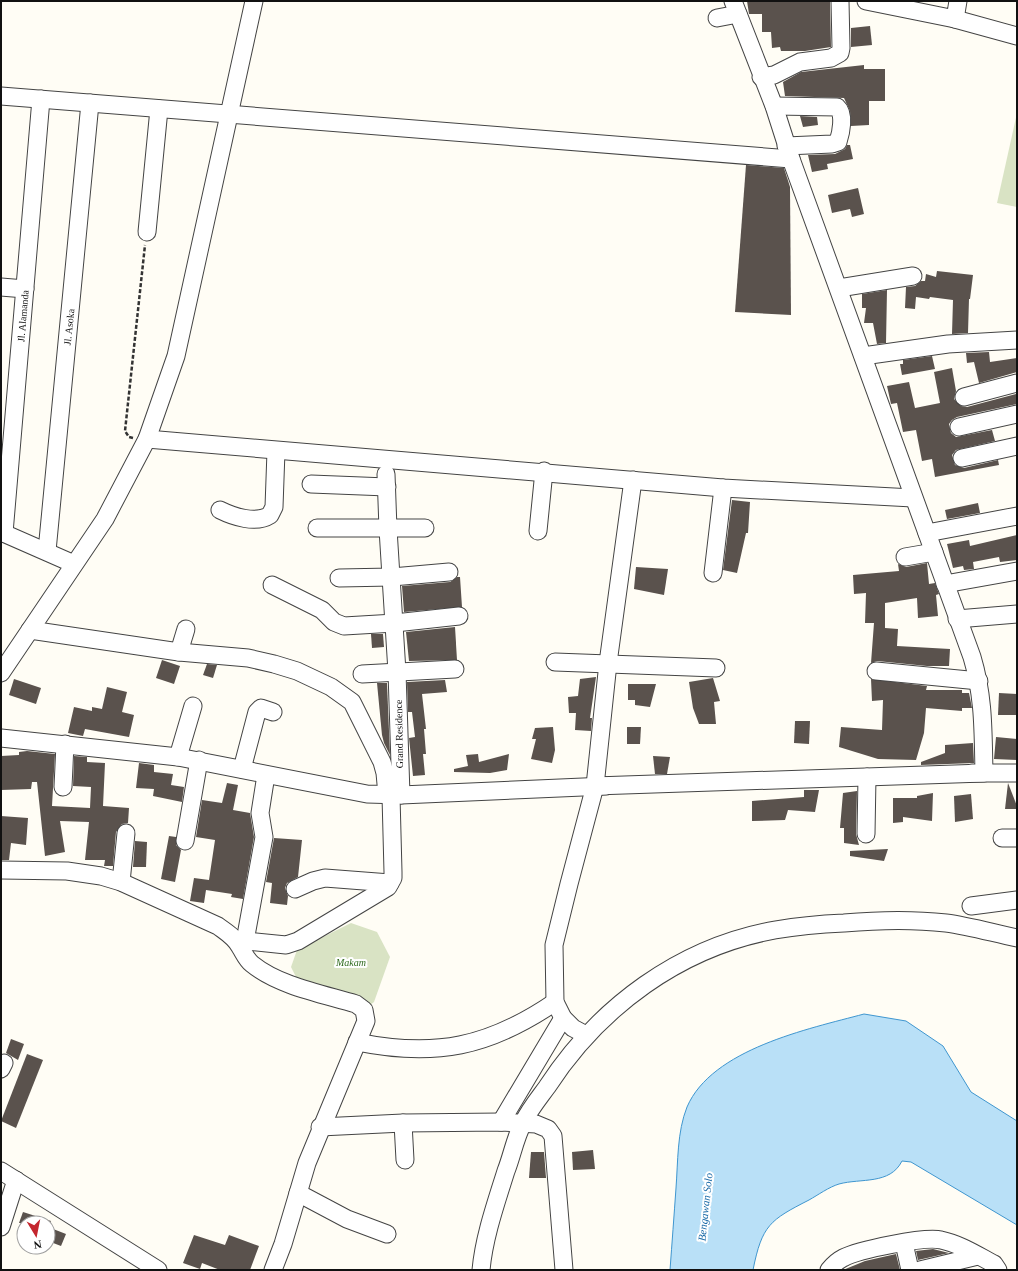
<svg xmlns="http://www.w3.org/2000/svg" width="1018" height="1271" viewBox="0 0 1018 1271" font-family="'Times New Roman',serif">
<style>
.cemetery{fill:#d9e3c4}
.water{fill:#b9e0f7;stroke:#3f96cf}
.building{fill:#5a524d}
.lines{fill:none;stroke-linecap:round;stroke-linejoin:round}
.minor-casing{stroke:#444;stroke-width:19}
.path{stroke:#333;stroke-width:2.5;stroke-dasharray:4 2;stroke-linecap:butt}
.minor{stroke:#fff;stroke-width:17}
.labels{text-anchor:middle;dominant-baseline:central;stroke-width:4;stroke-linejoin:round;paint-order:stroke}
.street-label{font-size:10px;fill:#111;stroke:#fff}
.park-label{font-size:10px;font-style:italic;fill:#2f6b1f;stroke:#fff}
.water-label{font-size:11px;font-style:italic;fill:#1768a6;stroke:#fff}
</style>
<rect width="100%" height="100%" fill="#fffdf5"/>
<g class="cemetery">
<polygon points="1017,113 1017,207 997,203"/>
<polygon points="351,923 377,932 390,957 374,1002 370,1005 298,981 291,967 297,950"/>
</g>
<path class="water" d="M864 1014 906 1021 943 1046 971 1092 1017 1121V1225L911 1162 902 1161C890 1185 861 1178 839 1184 829 1187 818 1195 809 1200 770 1220 762 1225 753 1270H670C672 1243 674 1216 676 1188 678 1162 677 1132 687 1107 712 1049 808 1029 864 1014Z"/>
<g class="building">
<polygon points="747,1 830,2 831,47 805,51 781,51 780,47 772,48 771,32 762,32 762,14 749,14"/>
<polygon points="870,26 872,45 851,47 851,28"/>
<polygon points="864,65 864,69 885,69 885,101 869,101 869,125 851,126 850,111 844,98 785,96 783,82 801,72"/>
<polygon points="800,116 817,117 818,125 803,127"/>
<polygon points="847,145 850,145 853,159 827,164 828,169 812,172 808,155 835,154 845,149"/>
<polygon points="746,165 784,168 790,187 791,315 735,312"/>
<polygon points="858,188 864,214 852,217 850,209 832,213 828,195"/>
<polygon points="937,271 973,275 970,299 969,299 968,333 952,334 953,300 930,297 929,299 916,297 915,309 905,308 906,287 915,286 921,281 925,281 926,274 936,277"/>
<polygon points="887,290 886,343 877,344 873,323 864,323 866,308 862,308 862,294"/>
<polygon points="989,352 990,362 1017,358 1017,372 979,383 974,362 967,363 966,353"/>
<polygon points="932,356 935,369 902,375 900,364 903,364 903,360"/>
<polygon points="952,368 956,391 954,399 961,406 967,407 1016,394 1017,404 957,417 952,420 949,424 951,433 956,437 992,430 995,441 956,450 952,455 955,465 964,468 998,460 999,465 935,477 932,459 922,461 916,430 903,432 897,403 891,404 887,386 909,382 915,408 940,403 934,372"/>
<polygon points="732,500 750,502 748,533 746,533 737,573 723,570"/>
<polygon points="978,503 980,513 947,519 945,510"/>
<polygon points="1017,535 1017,560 1000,562 999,557 973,562 974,569 964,570 963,566 953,568 947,544 969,540 970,546"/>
<polygon points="927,563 929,584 935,583 939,594 936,595 938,616 918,618 917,598 885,603 885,628 898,629 897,646 950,649 949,666 927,666 877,661 871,663 874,623 865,623 866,593 854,594 853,575 899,571 898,564 906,567"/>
<polygon points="636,567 668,569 664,595 634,589"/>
<polygon points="457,577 460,577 462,607 404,612 402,586 450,582"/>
<polygon points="455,627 457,660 409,661 406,632"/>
<polygon points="371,634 383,634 384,647 372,648"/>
<polygon points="162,660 180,666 174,684 156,678"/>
<polygon points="207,664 217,665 213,678 203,675"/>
<polygon points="596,677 590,718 592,718 591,731 575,730 576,713 569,713 568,697 578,696 580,679"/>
<polygon points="713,678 720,701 714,702 716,724 699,724 693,708 689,682"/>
<polygon points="14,679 41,688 36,704 9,695"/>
<polygon points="871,679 927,686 926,690 962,690 962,693 969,693 972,708 962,708 962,711 926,708 924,733 916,760 878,759 839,747 841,727 882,730 883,700 872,701"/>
<polygon points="445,680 447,692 422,694 426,729 424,729 426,754 423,754 425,775 413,776 409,738 415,737 412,712 408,712 407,682"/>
<polygon points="377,683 387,683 390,755 384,743 382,735"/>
<polygon points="628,684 656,684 650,707 635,705 635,700 628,700"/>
<polygon points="107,687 127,692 122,712 134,715 129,737 85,729 83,736 68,733 74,707 92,711 92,707 102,709"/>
<polygon points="999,693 1017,694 1017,715 998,715"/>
<polygon points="795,721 810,721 809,744 794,743"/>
<polygon points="553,727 555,750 552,763 531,759 536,739 532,739 535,728"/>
<polygon points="627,727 641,727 640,744 627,744"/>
<polygon points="996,737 1017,739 1017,760 994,759"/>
<polygon points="973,743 974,763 921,765 921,762 945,753 945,745"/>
<polygon points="27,751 55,754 52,806 90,808 91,787 73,786 74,756 87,757 87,762 105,763 103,806 129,808 128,823 122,824 116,832 113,866 104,866 105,860 85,860 89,822 60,821 65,852 45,856 37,782 32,782 31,789 1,790 1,756 19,755 19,752"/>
<polygon points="478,754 479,762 509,754 507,770 490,773 454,772 454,769 468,766 466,755"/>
<polygon points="653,756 670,757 667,774 655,774"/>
<polygon points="139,763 154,765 154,772 173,774 171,785 184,787 182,802 153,796 154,789 136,788"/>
<polygon points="227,783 238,785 233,810 250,813 254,837 243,899 231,897 232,894 206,890 204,903 190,901 194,878 209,880 215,840 196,837 202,800 222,803"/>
<polygon points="1008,783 1017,806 1017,809 1005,809"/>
<polygon points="804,790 819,790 815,812 788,810 785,820 752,821 752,801 804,797"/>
<polygon points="857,791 856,834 859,845 844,843 844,828 840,828 843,793"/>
<polygon points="933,793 932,821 903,817 903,822 893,823 893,798 917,798 917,796"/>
<polygon points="971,794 973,819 955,822 954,796"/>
<polygon points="1,816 28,818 26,845 11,843 9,860 1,860"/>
<polygon points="169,836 176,837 176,845 181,850 175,882 161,879"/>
<polygon points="274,838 302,840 298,877 287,883 285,888 288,896 287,905 270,903 272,883 266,882"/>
<polygon points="135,841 147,842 146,867 133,867"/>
<polygon points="888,849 884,861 850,856 850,851"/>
<polygon points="11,1039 24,1044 18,1060 6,1053"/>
<polygon points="27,1054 43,1060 16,1128 1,1121"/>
<polygon points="593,1150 595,1169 573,1170 572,1152"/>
<polygon points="531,1152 544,1152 546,1178 529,1178"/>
<polygon points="23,1212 51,1221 50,1223 19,1223"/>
<polygon points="48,1227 66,1234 61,1246 48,1241"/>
<polygon points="194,1235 225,1245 229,1235 259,1246 250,1270 220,1270 202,1263 200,1269 183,1263"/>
<polygon points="933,1249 949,1253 918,1260 916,1251"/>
<polygon points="896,1254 900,1270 843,1270 865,1261"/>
</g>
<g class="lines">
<defs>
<g id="minor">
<polyline points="866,1 955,19 958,1"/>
<polyline points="717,18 738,14"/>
<polyline points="955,19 1017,36"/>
<polyline points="761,77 774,75 800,62 831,58 840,53 841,48 840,1"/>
<polyline points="1,96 791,159"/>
<path d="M774 106 837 107C845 114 841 133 838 142L832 144 786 146"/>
<polyline points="147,232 159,109"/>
<polyline points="1,287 25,289"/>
<polyline points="839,288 913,276"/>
<polyline points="863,356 948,344 1017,340"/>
<polyline points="964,397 1017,383"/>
<polyline points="959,427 1017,414"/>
<polyline points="147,439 723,488 913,498"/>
<polyline points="962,458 1017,446"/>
<polyline points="386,474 388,529 397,672 401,795"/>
<polyline points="311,484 387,487"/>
<path d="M220 510C234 517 256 524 270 515L274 507 276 451"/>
<polyline points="317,528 425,528"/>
<polyline points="538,531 544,471"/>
<polyline points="1,532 74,564"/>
<polyline points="4,533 41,99"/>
<polyline points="927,533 1017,516"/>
<polyline points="47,551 90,103"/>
<polyline points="905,557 934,552"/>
<polyline points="713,573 723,488"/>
<polyline points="339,578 392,577 449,572"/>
<polyline points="945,584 1017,571"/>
<polyline points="272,585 322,610 334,622 344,626 395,623 459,616"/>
<polyline points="957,619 1017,614"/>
<polyline points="30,630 179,652 248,658 274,664 297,671 331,687 352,702 382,762 385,773 387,795"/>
<polyline points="179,652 186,629"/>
<polyline points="555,662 716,668"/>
<polyline points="876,671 979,681"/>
<polyline points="1,673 105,519 147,439 176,356 254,1"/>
<polyline points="362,674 455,669"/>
<polyline points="1,738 178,757 367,794 401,795 606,786"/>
<polyline points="178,757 193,706"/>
<polyline points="242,769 257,712 261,708 273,712"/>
<polyline points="972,773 1017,773"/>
<path d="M595 786 984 773C983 732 984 697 972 657L791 159 774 106 733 1"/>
<polyline points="63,787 65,744"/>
<polyline points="866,834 867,777"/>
<polyline points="1002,838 1017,838"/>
<polyline points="185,841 199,760"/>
<path d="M1 870 67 871 101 876 121 882 218 926C226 932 235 937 240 947 244 953 246 959 252 964 279 986 323 994 356 1004L364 1010 366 1021 307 1163 283 1244 273 1270"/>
<polyline points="121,882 126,833"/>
<polyline points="295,889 313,881 325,878 390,883"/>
<polyline points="971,906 1017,900"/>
<polyline points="236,940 286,945 298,941 388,887 393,878 393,872 391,796"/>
<polyline points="245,941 264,837 260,813 266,775"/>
<polyline points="586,1035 573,1028 563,1018 555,1002 554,945 569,884 595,786 608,663 633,480"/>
<path d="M357 1042C435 1058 489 1047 555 1002"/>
<polyline points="1,1069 4,1063"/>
<polyline points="501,1122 563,1018"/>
<polyline points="403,1123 405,1160"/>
<polyline points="320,1127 403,1123 501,1122 536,1124 548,1129 553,1136 564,1270"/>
<polyline points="1,1171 158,1270"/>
<polyline points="298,1193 347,1219 387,1234"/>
<polyline points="1,1227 16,1180"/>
<polyline points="904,1243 910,1270"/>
<path d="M481 1270C484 1237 496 1203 506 1171 512 1156 515 1138 523 1123 529 1110 539 1098 547 1087 599 1007 680 947 775 930 798 926 821 924 844 923 877 920 912 919 946 923 969 926 993 933 1017 938"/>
<path d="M829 1270C833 1265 837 1261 843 1258 858 1250 925 1236 941 1240 960 1244 977 1255 994 1264L998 1270"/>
<polyline points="920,1270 978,1256"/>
</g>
</defs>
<use href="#minor" class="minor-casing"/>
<polyline class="path" points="133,438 129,437 125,431 145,245"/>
<use href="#minor" class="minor"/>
</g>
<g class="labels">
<g class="street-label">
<text transform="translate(23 316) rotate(-85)">Jl. Alamanda</text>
<text transform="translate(69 327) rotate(-84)">Jl. Asoka</text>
<text transform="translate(399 734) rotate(-91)">Grand Residence</text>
</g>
<g class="park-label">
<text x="351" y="962">Makam</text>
</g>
<g class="water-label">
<text transform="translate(705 1207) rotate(-84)">Bengawan Solo</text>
</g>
</g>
<rect width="1018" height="1271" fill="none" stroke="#111111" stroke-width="4"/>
<g transform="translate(36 1235) rotate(170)"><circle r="19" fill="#ffffff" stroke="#a0a0a0"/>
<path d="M0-3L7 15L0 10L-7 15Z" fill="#c4262e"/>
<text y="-6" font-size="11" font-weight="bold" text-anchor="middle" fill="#111111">N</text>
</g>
</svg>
